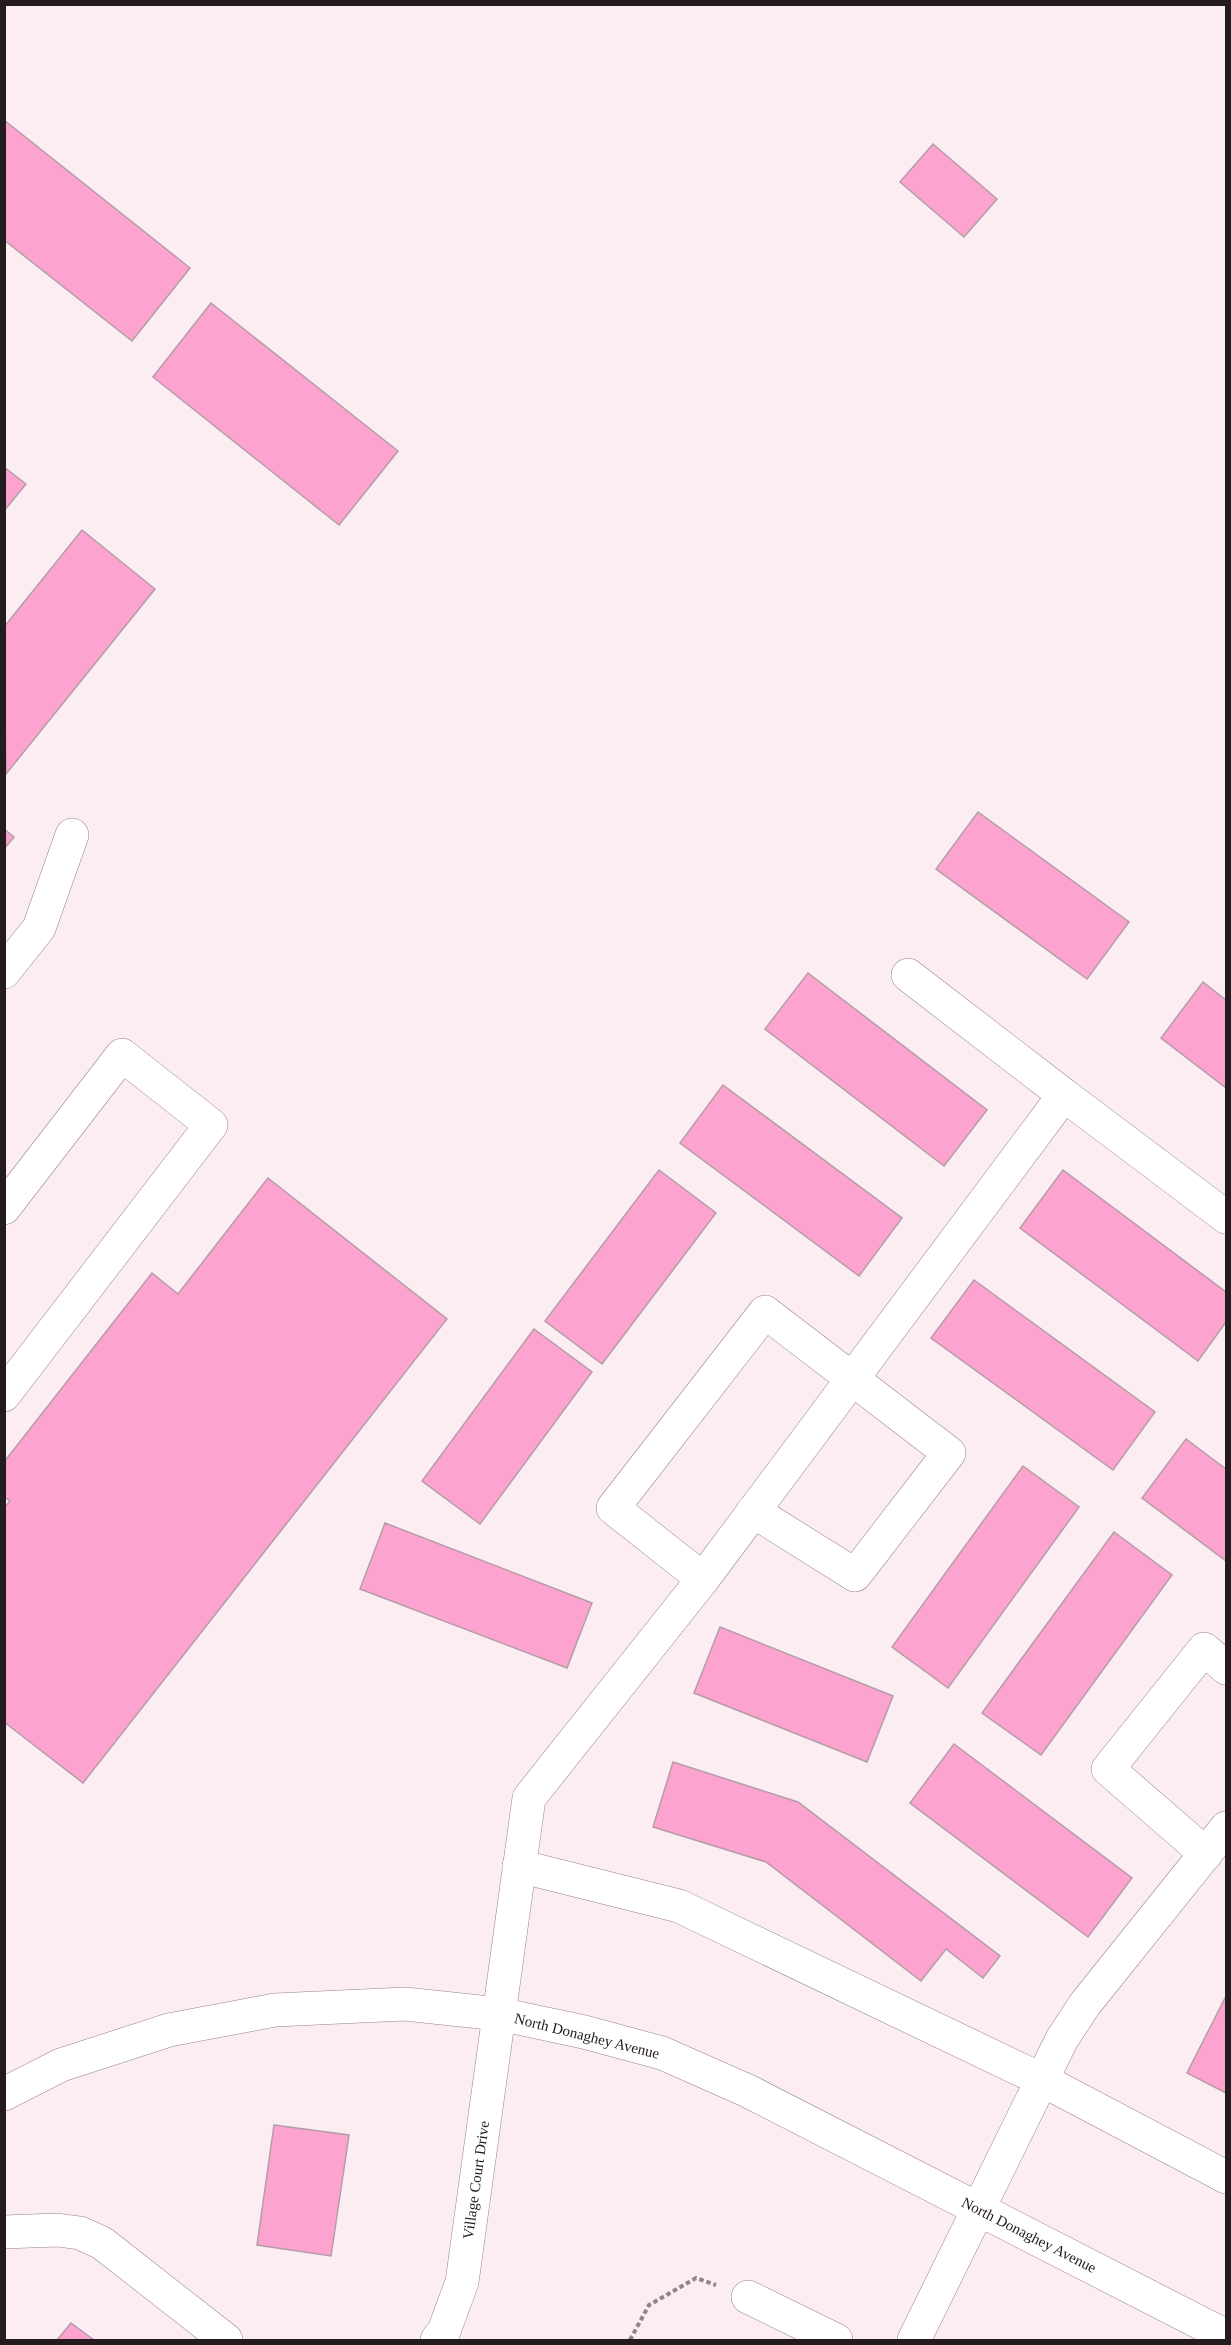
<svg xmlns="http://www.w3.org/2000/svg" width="1231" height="2345" viewBox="0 0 1231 2345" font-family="'Times New Roman',serif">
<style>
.building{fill:#fca3cf;stroke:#b49da7;stroke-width:1.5}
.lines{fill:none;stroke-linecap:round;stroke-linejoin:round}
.minor-casing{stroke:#98828c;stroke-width:34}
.path{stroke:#91858a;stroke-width:4;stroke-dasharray:4.5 3;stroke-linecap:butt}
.minor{stroke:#fff;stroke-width:33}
.labels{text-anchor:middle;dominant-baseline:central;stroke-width:4.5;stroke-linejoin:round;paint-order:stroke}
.street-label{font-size:15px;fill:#241b1f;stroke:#fff}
</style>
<rect width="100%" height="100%" fill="#fcedf3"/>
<g class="building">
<polygon points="4,120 190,268 132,341 4,240"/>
<polygon points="933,144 997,199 964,237 900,182"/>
<polygon points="211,303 398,451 339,525 153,377"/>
<polygon points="4,467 26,484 4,511"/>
<polygon points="82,530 155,589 6,774 4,627"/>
<polygon points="978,812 1129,922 1087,979 936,869"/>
<polygon points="4,829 14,837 4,849"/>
<polygon points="808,973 987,1110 944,1166 765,1029"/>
<polygon points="1203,982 1226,1000 1226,1088 1161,1038"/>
<polygon points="723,1085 902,1218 859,1276 680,1143"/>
<polygon points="659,1170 716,1213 602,1364 545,1321"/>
<polygon points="1063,1170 1226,1292 1226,1322 1198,1361 1020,1228"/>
<polygon points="268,1178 447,1319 83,1783 4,1722 4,1508 10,1501 4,1497 4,1462 152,1273 178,1294"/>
<polygon points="974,1280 1155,1412 1113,1470 931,1338"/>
<polygon points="534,1329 592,1372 480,1524 422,1481"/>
<polygon points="1186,1439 1226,1469 1226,1561 1142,1498"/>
<polygon points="1023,1466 1079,1507 948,1688 892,1647"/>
<polygon points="385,1523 592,1603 567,1668 360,1589"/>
<polygon points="1114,1532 1172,1575 1041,1755 982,1713"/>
<polygon points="720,1627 893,1696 867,1762 694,1693"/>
<polygon points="954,1744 1132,1878 1088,1937 910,1803"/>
<polygon points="673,1762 798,1802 1000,1956 983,1978 946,1949 921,1981 766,1862 653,1827"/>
<polygon points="1226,1996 1226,2093 1187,2073"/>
<polygon points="274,2125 349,2135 331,2256 257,2245"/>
<polygon points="71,2323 94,2340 57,2340"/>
</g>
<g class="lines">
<defs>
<g id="minor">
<polyline points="4,972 39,928 72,835"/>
<polyline points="908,975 1064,1095"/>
<polyline points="4,1208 122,1055 211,1125 4,1395"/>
<polyline points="703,1579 613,1508 765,1312 949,1453 855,1575 753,1511"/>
<polyline points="1206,1854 1108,1769 1204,1649 1226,1668"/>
<polyline points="519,1866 679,1906 1042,2080 1226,2177"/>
<polyline points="4,2094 61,2065 169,2030 275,2010 405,2004 499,2014 584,2032 662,2053 748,2091 1226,2336"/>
<polyline points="4,2232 57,2230 80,2233 102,2243 226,2340"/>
<polyline points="748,2297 836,2340"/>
<polyline points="437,2340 444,2331 462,2282 529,1798 703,1579 1064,1095 1226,1217"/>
<polyline points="914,2340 1062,2039 1085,2004 1226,1828"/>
</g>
</defs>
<use href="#minor" class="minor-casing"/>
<polyline class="path" points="630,2340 649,2305 696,2278 716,2285"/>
<use href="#minor" class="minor"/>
</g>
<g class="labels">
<g class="street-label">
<text transform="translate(587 2036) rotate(14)">North Donaghey Avenue</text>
<text transform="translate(476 2180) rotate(-82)">Village Court Drive</text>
<text transform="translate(1029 2235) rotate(27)">North Donaghey Avenue</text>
</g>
</g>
<rect width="1231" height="2345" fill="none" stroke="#241b1f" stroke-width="12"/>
</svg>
